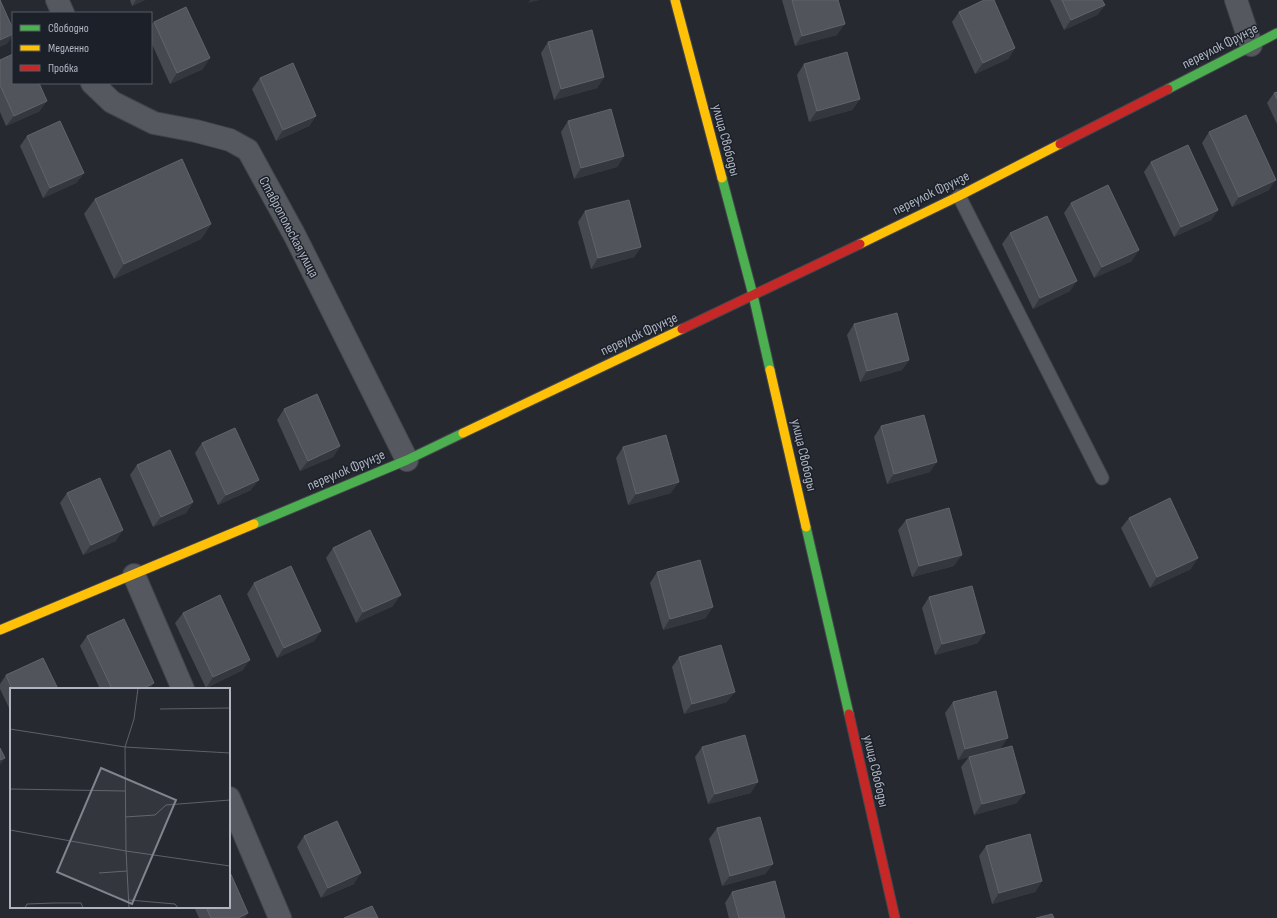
<svg xmlns="http://www.w3.org/2000/svg" width="1277" height="918" viewBox="0 0 1277 918" font-family="'Sofia Sans Condensed',sans-serif">
<style>
.lines{fill:none;stroke-linecap:round;stroke-linejoin:round}
.lane-casing{stroke:#414449;stroke-width:15}
.street-casing{stroke:#414449;stroke-width:24}
.fast-casing{stroke:#43464c;stroke-width:11}
.slow-casing{stroke:#43464c;stroke-width:11}
.jam-casing{stroke:#43464c;stroke-width:11}
.lane{stroke:#55585e;stroke-width:13}
.street{stroke:#55585e;stroke-width:22}
.fast{stroke:#4caf50;stroke-width:9}
.slow{stroke:#ffc107;stroke-width:9}
.jam{stroke:#c62828;stroke-width:9}
.wall{fill:#46494f}
.shaded-wall{fill:#34373d}
.building{fill:#51555b;stroke:#60646b}
.labels{text-anchor:middle;dominant-baseline:central;stroke-width:3;stroke-linejoin:round;paint-order:stroke}
.street-label{font-size:14px;fill:#afb5c1;stroke:#1b2029}
.inset-road{fill:none;stroke:#5d6169;stroke-width:1}
.view{fill:#7f848e;fill-opacity:0.15;stroke:#7f848e;stroke-width:2}
.inset-edge{fill:none;stroke:#afb5c1;stroke-width:2}
</style>
<rect width="100%" height="100%" fill="#26292f"/>
<g class="lines">
<defs>
<polyline id="lane" points="959,196 1102,478"/>
<g id="street">
<polyline points="57,0 63,13"/>
<polyline points="1236,0 1251,45"/>
<polyline points="92,83 112,102 154,123 196,131 230,140 248,150 295,236 407,460"/>
<polyline points="134,575 183,689"/>
<polyline points="229,798 280,918"/>
</g>
<g id="fast">
<polyline points="1168,89 1277,33"/>
<polyline points="722,178 753,295 770,370"/>
<polyline points="254,524 407,460 463,433"/>
<polyline points="806,527 849,714"/>
</g>
<g id="slow">
<polyline points="675,0 722,178"/>
<polyline points="860,244 959,196 1060,144"/>
<polyline points="770,370 806,527"/>
<polyline points="463,433 682,329"/>
<polyline points="0,630 254,524"/>
</g>
<g id="jam">
<polyline points="1060,144 1168,89"/>
<polyline points="682,329 860,244"/>
<polyline points="849,714 895,918"/>
</g>
</defs>
<use href="#lane" class="lane-casing"/>
<use href="#street" class="street-casing"/>
<use href="#fast" class="fast-casing"/>
<use href="#slow" class="slow-casing"/>
<use href="#jam" class="jam-casing"/>
<use href="#lane" class="lane"/>
<use href="#street" class="street"/>
<use href="#fast" class="fast"/>
<use href="#slow" class="slow"/>
<use href="#jam" class="jam"/>
</g>
<g class="wall">
<polygon points="130,0 145,0 132,6"/>
<polygon points="782,0 838,0 837,35 795,46"/>
<polygon points="1050,0 1102,0 1105,5 1097,15 1064,30"/>
<polygon points="959,12 1015,48 1008,59 975,74 952,22"/>
<polygon points="154,22 203,69 170,84 151,42 151,25"/>
<polygon points="548,42 604,77 597,88 554,100 541,53"/>
<polygon points="0,60 40,111 6,126 0,112"/>
<polygon points="804,64 860,99 852,110 809,122 797,75"/>
<polygon points="260,78 316,116 309,126 276,141 252,89"/>
<polygon points="1277,92 1277,124 1267,103 1274,93"/>
<polygon points="568,121 624,156 617,167 574,179 561,132"/>
<polygon points="1209,132 1269,190 1232,207 1202,143"/>
<polygon points="27,136 84,173 76,183 43,198 20,146"/>
<polygon points="1151,162 1218,210 1211,220 1174,237 1144,172"/>
<polygon points="95,199 211,224 201,239 114,279 84,214"/>
<polygon points="1071,203 1132,261 1094,278 1064,213"/>
<polygon points="585,211 641,247 634,257 591,269 578,222"/>
<polygon points="1010,233 1070,291 1033,309 1002,244"/>
<polygon points="854,324 909,360 902,370 860,382 847,335"/>
<polygon points="284,409 340,446 333,457 300,471 277,420"/>
<polygon points="881,426 930,472 887,484 874,437"/>
<polygon points="202,443 251,490 218,505 195,453"/>
<polygon points="623,447 671,493 628,505 616,458"/>
<polygon points="137,465 193,502 186,513 153,527 130,475"/>
<polygon points="67,493 116,541 83,555 60,503"/>
<polygon points="1129,518 1191,569 1150,588 1121,528"/>
<polygon points="906,520 954,566 912,577 898,530"/>
<polygon points="333,548 393,606 356,623 326,558"/>
<polygon points="657,572 706,618 663,630 650,583"/>
<polygon points="254,583 321,631 314,641 277,658 247,594"/>
<polygon points="929,597 978,643 935,655 922,608"/>
<polygon points="183,613 243,670 206,688 175,623"/>
<polygon points="87,636 150,689 100,689 80,646"/>
<polygon points="679,657 727,702 684,714 672,667"/>
<polygon points="6,675 58,689 11,689 11,712 0,689 0,684"/>
<polygon points="953,702 1001,748 958,760 945,713"/>
<polygon points="702,747 751,793 708,804 695,757"/>
<polygon points="969,757 1017,803 974,815 961,767"/>
<polygon points="717,828 773,864 765,874 722,886 709,839"/>
<polygon points="304,836 354,884 321,898 297,847"/>
<polygon points="986,846 1042,881 1035,892 992,904 979,856"/>
<polygon points="732,892 785,918 729,918 725,903"/>
<polygon points="194,907 229,907 245,918 199,918"/>
</g>
<g class="shaded-wall">
<polygon points="136,0 145,0 132,6"/>
<polygon points="530,0 540,0 528,3"/>
<polygon points="1105,5 1097,15 1064,30 1071,20"/>
<polygon points="845,24 837,35 795,46 802,36"/>
<polygon points="13,34 13,36 7,44 0,47 0,40"/>
<polygon points="1015,48 1008,59 975,74 983,63"/>
<polygon points="210,58 203,69 170,84 177,73"/>
<polygon points="604,77 597,88 554,100 561,89"/>
<polygon points="860,99 852,110 809,122 817,111"/>
<polygon points="47,101 40,111 6,126 14,116"/>
<polygon points="316,116 309,126 276,141 283,130"/>
<polygon points="624,156 617,167 574,179 581,168"/>
<polygon points="84,173 76,183 43,198 50,188"/>
<polygon points="1276,180 1269,190 1232,207 1239,197"/>
<polygon points="1218,210 1211,220 1174,237 1181,227"/>
<polygon points="211,224 201,239 114,279 124,264"/>
<polygon points="641,247 634,257 591,269 598,258"/>
<polygon points="1139,250 1132,261 1094,278 1102,267"/>
<polygon points="1077,281 1070,291 1033,309 1040,298"/>
<polygon points="909,360 902,370 860,382 867,371"/>
<polygon points="340,446 333,457 300,471 308,461"/>
<polygon points="937,462 930,472 887,484 894,474"/>
<polygon points="259,480 251,490 218,505 226,495"/>
<polygon points="679,482 671,493 628,505 636,494"/>
<polygon points="193,502 186,513 153,527 161,517"/>
<polygon points="123,530 116,541 83,555 91,545"/>
<polygon points="962,555 954,566 912,577 919,566"/>
<polygon points="1198,558 1191,569 1150,588 1157,577"/>
<polygon points="401,595 393,606 356,623 363,612"/>
<polygon points="713,607 706,618 663,630 670,619"/>
<polygon points="321,631 314,641 277,658 284,648"/>
<polygon points="985,633 978,643 935,655 942,644"/>
<polygon points="250,660 243,670 206,688 213,677"/>
<polygon points="154,683 150,689 142,689"/>
<polygon points="735,692 727,702 684,714 692,704"/>
<polygon points="1008,738 1001,748 958,760 965,749"/>
<polygon points="5,758 0,765 0,760"/>
<polygon points="758,782 751,793 708,804 715,794"/>
<polygon points="1025,793 1017,803 974,815 982,804"/>
<polygon points="773,864 765,874 722,886 730,876"/>
<polygon points="361,873 354,884 321,898 328,888"/>
<polygon points="1042,881 1035,892 992,904 999,893"/>
<polygon points="248,913 245,918 238,918"/>
</g>
<g class="building">
<polygon points="0,0 13,29 13,34 0,40"/>
<polygon points="792,0 838,0 845,24 802,36"/>
<polygon points="984,0 994,0 1015,48 983,63 959,12"/>
<polygon points="1062,0 1102,0 1105,5 1071,20"/>
<polygon points="186,7 210,58 177,73 154,22"/>
<polygon points="592,30 604,77 561,89 548,42"/>
<polygon points="847,52 860,99 817,111 804,64"/>
<polygon points="13,54 13,83 39,83 47,101 14,116 0,85 0,60"/>
<polygon points="293,63 316,116 283,130 260,78"/>
<polygon points="1277,92 1277,99 1274,93"/>
<polygon points="611,109 624,156 581,168 568,121"/>
<polygon points="1246,115 1276,180 1239,197 1209,132"/>
<polygon points="60,121 84,173 50,188 27,136"/>
<polygon points="1188,145 1218,210 1181,227 1151,162"/>
<polygon points="182,159 211,224 124,264 95,199"/>
<polygon points="1108,185 1139,250 1102,267 1071,203"/>
<polygon points="629,200 641,247 598,258 585,211"/>
<polygon points="1047,216 1077,281 1040,298 1010,233"/>
<polygon points="897,313 909,360 867,371 854,324"/>
<polygon points="317,394 340,446 308,461 284,409"/>
<polygon points="924,415 937,462 894,474 881,426"/>
<polygon points="235,428 259,480 226,495 202,443"/>
<polygon points="666,435 679,482 636,494 623,447"/>
<polygon points="170,450 193,502 161,517 137,465"/>
<polygon points="100,478 123,530 91,545 67,493"/>
<polygon points="1170,498 1198,558 1157,577 1129,518"/>
<polygon points="949,508 962,555 919,566 906,520"/>
<polygon points="370,530 401,595 363,612 333,548"/>
<polygon points="700,560 713,607 670,619 657,572"/>
<polygon points="291,566 321,631 284,648 254,583"/>
<polygon points="972,586 985,633 942,644 929,597"/>
<polygon points="220,595 250,660 213,677 183,613"/>
<polygon points="124,619 154,683 142,689 112,689 87,636"/>
<polygon points="721,645 735,692 692,704 679,657"/>
<polygon points="43,658 58,689 12,689 6,675"/>
<polygon points="996,691 1008,738 965,749 953,702"/>
<polygon points="745,735 758,782 715,794 702,747"/>
<polygon points="1012,746 1025,793 982,804 969,757"/>
<polygon points="0,748 5,758 0,760"/>
<polygon points="760,817 773,864 730,876 717,828"/>
<polygon points="337,821 361,873 328,888 304,836"/>
<polygon points="1030,834 1042,881 999,893 986,846"/>
<polygon points="229,870 248,913 238,918 211,918 206,907 229,907"/>
<polygon points="775,881 785,918 739,918 732,892"/>
<polygon points="372,906 378,918 344,918"/>
<polygon points="1052,914 1054,918 1036,918"/>
</g>
<g class="labels">
<g class="street-label">
<text transform="translate(1220 46) rotate(-27)">переулок Фрунзе</text>
<text transform="translate(726 140) rotate(75)">улица Свободы</text>
<text transform="translate(931 193) rotate(-26)">переулок Фрунзе</text>
<text transform="translate(289 227) rotate(62)">Ставропольская улица</text>
<text transform="translate(639 334) rotate(-25)">переулок Фрунзе</text>
<text transform="translate(804 455) rotate(77)">улица Свободы</text>
<text transform="translate(346 470) rotate(-23)">переулок Фрунзе</text>
<text transform="translate(876 771) rotate(77)">улица Свободы</text>
</g>
</g>
<g transform="translate(10 688)">
<rect width="220" height="220" fill="#26292f"/>
<path class="inset-road" d="M128 0 124 31 115 59 116 163 220 178M150 21 220 20M0 41 115 59 220 65M0 101 115 103M115 129 145 127 156 117 220 112M0 142 116 163 119 220M89 185 117 183M119 212 165 216 168 220M15 220 17 216 44 215H71L73 220"/>
<path class="view" d="M91 80 166 112 122 216 47 184Z"/>
<rect width="220" height="220" class="inset-edge"/>
</g>
<rect x="12" y="12" width="140" height="72" fill="#1b2029" stroke="#565c66"/>
<rect x="20" y="25" width="20" height="6" fill="#4caf50" stroke="#565c66"/>
<text x="48" y="32" font-size="12" fill="#afb5c1">Свободно</text>
<rect x="20" y="45" width="20" height="6" fill="#ffc107" stroke="#565c66"/>
<text x="48" y="52" font-size="12" fill="#afb5c1">Медленно</text>
<rect x="20" y="65" width="20" height="6" fill="#c62828" stroke="#565c66"/>
<text x="48" y="72" font-size="12" fill="#afb5c1">Пробка</text>
</svg>
